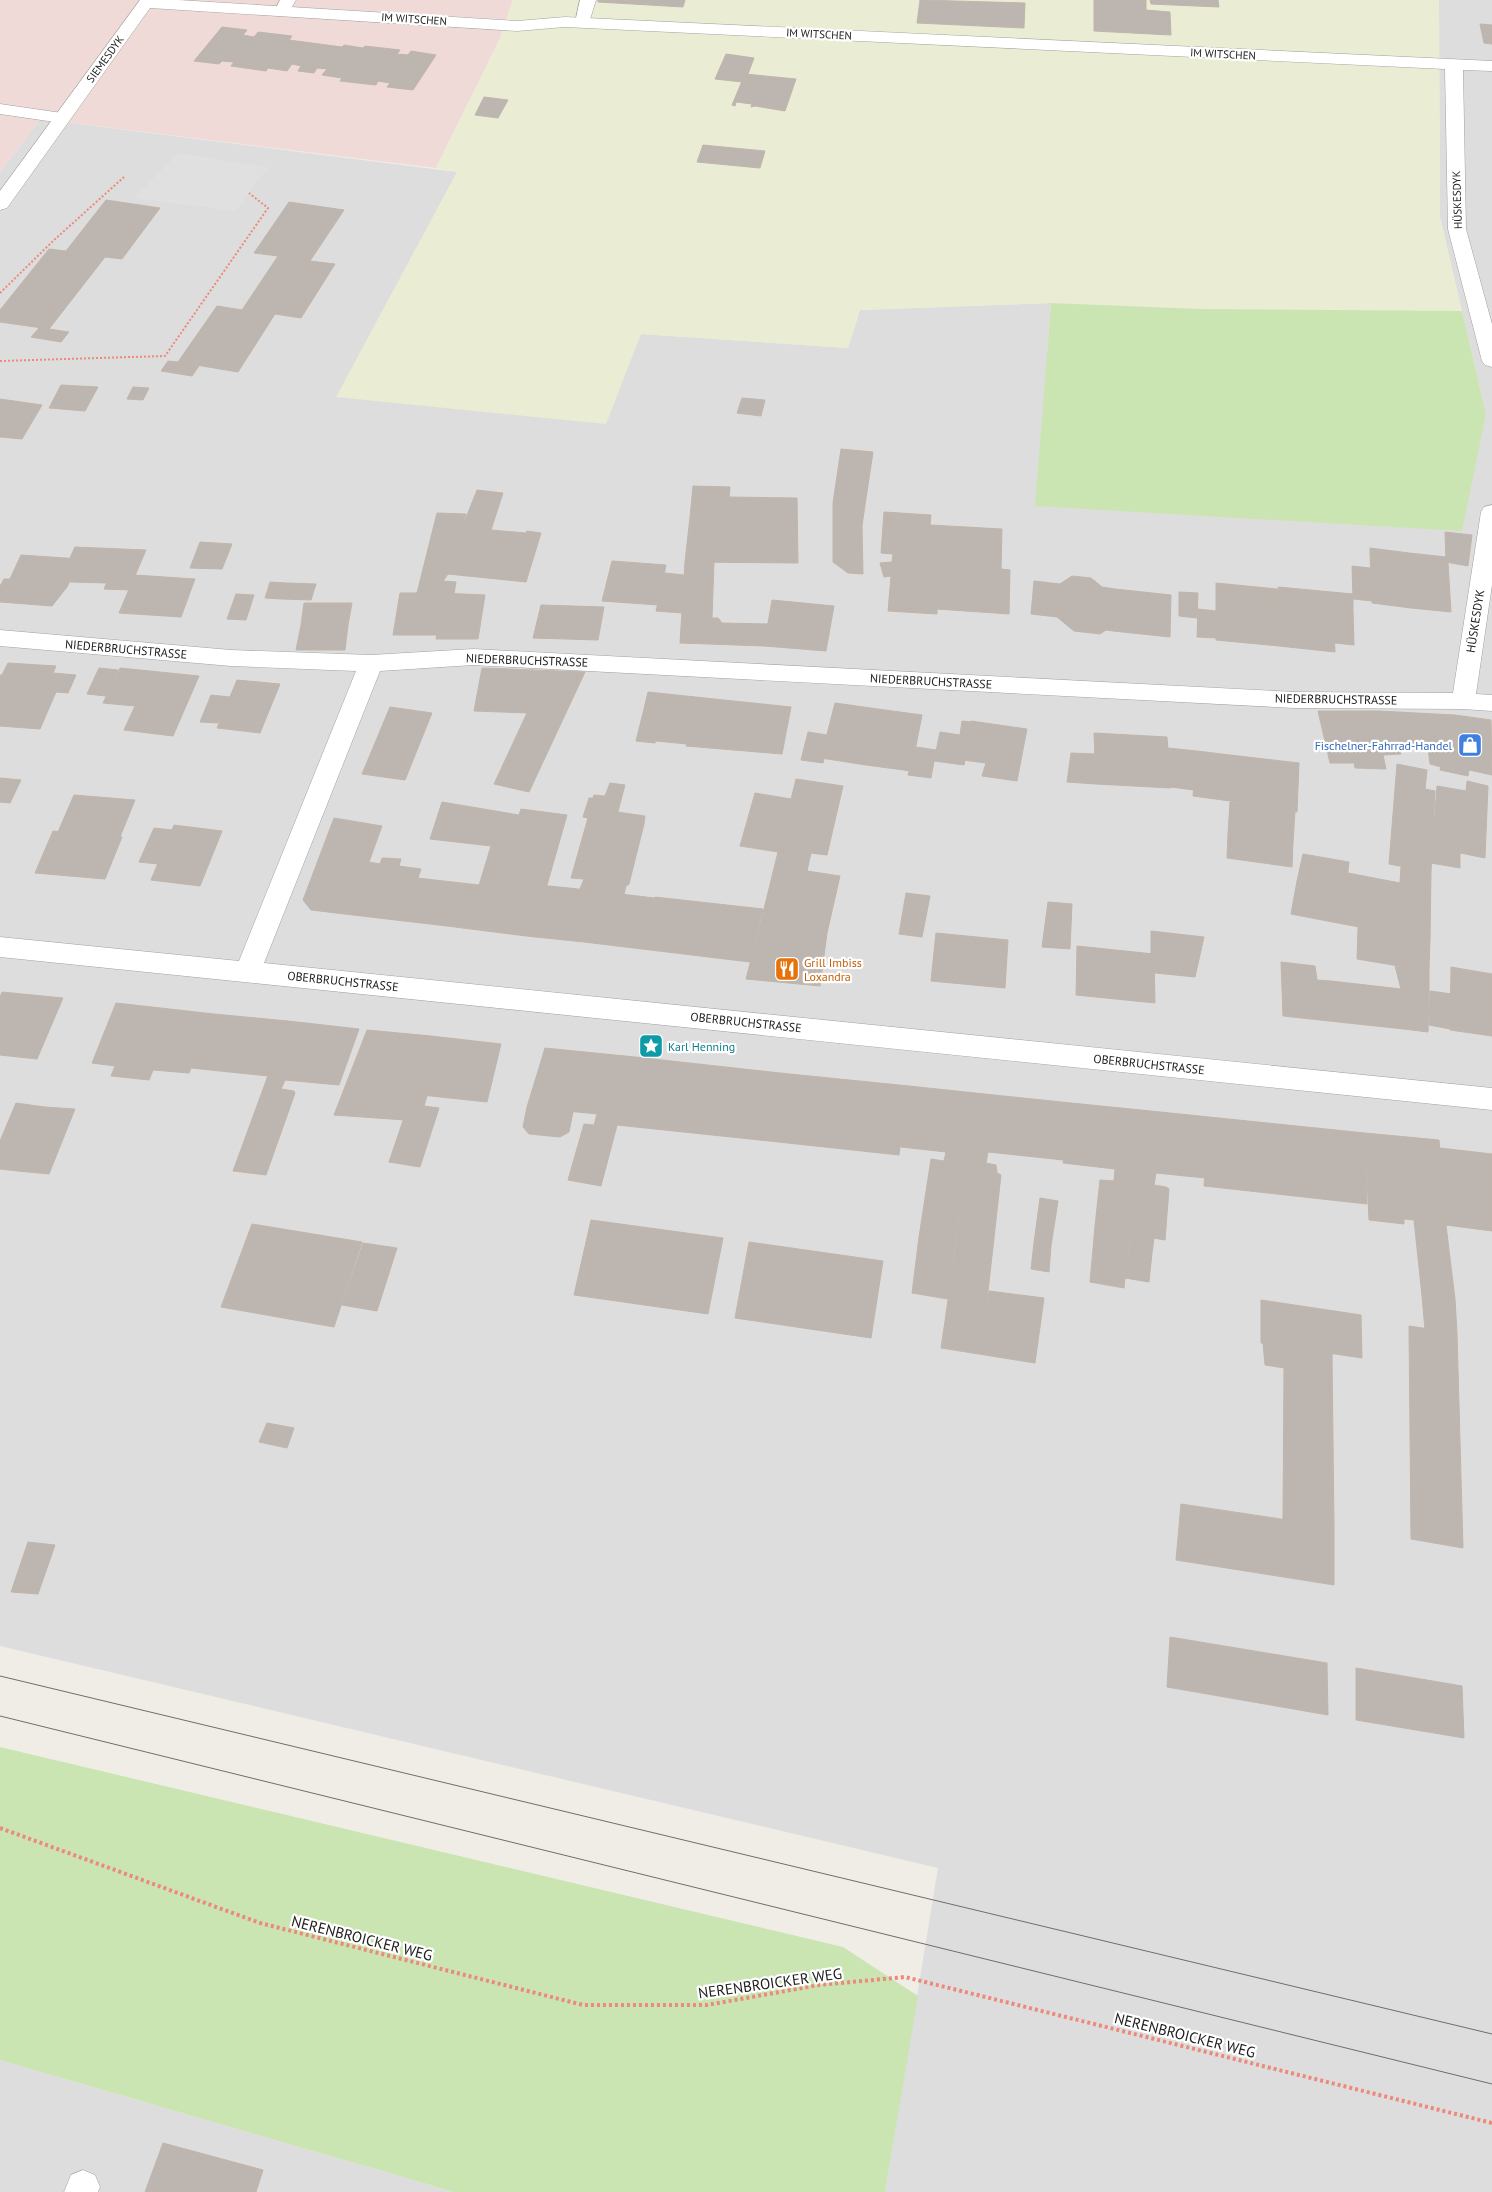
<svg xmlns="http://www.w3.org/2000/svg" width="1492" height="2192" viewBox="0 0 1492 2192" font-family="'PT Sans',sans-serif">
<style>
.residential{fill:#dedddd}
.commercial{fill:#efdad8}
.farmland{fill:#eaecd4}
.grass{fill:#cae5b2}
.parking{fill:#e0e0e0}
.building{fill:#bdb6b0;stroke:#c0b5ab}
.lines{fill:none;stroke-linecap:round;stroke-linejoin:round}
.lane-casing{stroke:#a1a1a1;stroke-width:1}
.street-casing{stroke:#a1a1a1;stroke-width:1}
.path-far1{stroke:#ed897a;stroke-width:2;stroke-dasharray:2 2;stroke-linecap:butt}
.path{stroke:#ed897a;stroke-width:4;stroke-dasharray:3 3;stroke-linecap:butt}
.lane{fill:#fff;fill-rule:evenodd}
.street{fill:#fff;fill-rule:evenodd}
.tram{stroke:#6e6e6e;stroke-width:1}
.labels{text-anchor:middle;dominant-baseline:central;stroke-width:4.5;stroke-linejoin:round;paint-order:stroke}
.far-street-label{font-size:11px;fill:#202020;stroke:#fff}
.street-label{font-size:12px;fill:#202020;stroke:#fff}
.shop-label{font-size:12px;fill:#366cbe;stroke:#fff;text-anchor:end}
.food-label{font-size:12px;fill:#c56008;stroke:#fff;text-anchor:start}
.culture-label{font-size:12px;fill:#0d838f;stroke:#fff;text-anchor:start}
.near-street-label{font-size:15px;fill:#202020;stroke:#fff}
</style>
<rect width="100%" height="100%" fill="#f0ede7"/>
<g class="residential">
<polygon points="1439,0 1492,0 1492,2192 885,2192 938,1868 0,1646 0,172 40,119 457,172 337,397 641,334 848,348 860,310 1051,303 1036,506 1486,414 1440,217"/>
<polygon points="0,2060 454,2192 0,2192"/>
</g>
<polygon class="commercial" points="0,0 513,0 500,38 436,168 40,119 0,172"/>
<polygon class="farmland" points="513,0 1439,0 1440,217 1462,311 1200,309 1051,303 860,310 848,348 641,334 606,424 336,397 457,172 436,168 500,38"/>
<g class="grass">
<polygon points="1051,303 1200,309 1462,311 1486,414 1462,531 1035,506"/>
<polygon points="0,1747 843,1947 918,1996 885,2192 454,2192 0,2060"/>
</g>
<polygon class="parking" points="178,153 268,167 236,211 134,198"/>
<g class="building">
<polygon points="598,0 685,0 683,7 598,2"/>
<polygon points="920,0 1025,3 1024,28 917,23"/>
<polygon points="1094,0 1146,0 1146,10 1170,12 1171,35 1094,31"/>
<polygon points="1150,0 1218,0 1219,7 1151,4"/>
<polygon points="1480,24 1492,25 1492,44 1484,43"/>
<polygon points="222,27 247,30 243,35 254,37 258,32 292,36 289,40 342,47 344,45 363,48 365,46 400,50 397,54 408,55 411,51 436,55 413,90 387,87 390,83 378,81 376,85 340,81 342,78 322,75 327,69 317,68 314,73 298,71 301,66 292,64 287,71 268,68 266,71 231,66 234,62 222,61 219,64 194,61"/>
<polygon points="726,54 754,58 748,74 745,74 742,82 715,79"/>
<polygon points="745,74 796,79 785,111 755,106 751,107 752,104 736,102 735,106 732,105"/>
<polygon points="484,97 508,100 498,118 475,115"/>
<polygon points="703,145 765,151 760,168 697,162"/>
<polygon points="106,200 160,208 122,259 105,257 49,329 0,322 0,310 49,249 66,251"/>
<polygon points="289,202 344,210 310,261 335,264 301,318 275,314 238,372 178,362 217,306 242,310 278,256 254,253"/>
<polygon points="39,328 49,329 69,332 61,342 31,337"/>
<polygon points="168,361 178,362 199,366 192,376 161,371"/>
<polygon points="61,385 98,387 85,411 49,408"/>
<polygon points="133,387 149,388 143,400 127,399"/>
<polygon points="742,398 765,400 761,416 737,413"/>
<polygon points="0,399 42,405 22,439 0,437"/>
<polygon points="841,449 873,452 865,505 833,503"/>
<polygon points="693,486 730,487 729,498 726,498 725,518 690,517"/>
<polygon points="477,490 503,493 491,530 526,533 519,555 454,548"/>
<polygon points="729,497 797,498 798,563 685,562 690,517 725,518 726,498"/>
<polygon points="833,503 865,505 862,526 863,574 848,573 833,562"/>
<polygon points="884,512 931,515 930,525 1002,529 1001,569 1010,570 1009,614 937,609 937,614 888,611 891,576 884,577 880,563 892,562 893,554 881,553"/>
<polygon points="437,513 466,514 448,574 443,581 442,593 417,593"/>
<polygon points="527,531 541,533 534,556 519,555"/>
<polygon points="1445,532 1472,535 1468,566 1446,562"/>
<polygon points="200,542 232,544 222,569 190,568"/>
<polygon points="75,547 146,550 140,564 70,558"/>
<polygon points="454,548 519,555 534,556 526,582 448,574"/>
<polygon points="1370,548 1409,553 1409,559 1370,554"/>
<polygon points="1409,553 1446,557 1446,562 1409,559"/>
<polygon points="1370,554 1409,559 1411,608 1372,603"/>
<polygon points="21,555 80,559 67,587 52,606 0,602 0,586 4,579 10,579"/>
<polygon points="80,559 116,561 106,583 70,582"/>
<polygon points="1409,559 1448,563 1451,612 1411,608"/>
<polygon points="116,561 140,564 129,590 104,589"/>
<polygon points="612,561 666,565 658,605 602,601"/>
<polygon points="685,562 714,562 712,618 718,618 722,623 768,624 764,646 680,643"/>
<polygon points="1352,566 1370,568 1372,601 1353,599"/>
<polygon points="665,573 684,575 682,613 656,611"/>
<polygon points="135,575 195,579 181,617 119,613"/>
<polygon points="1072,576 1091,578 1102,587 1115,589 1113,631 1106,630 1100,634 1074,631 1057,617 1060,584"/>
<polygon points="443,581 456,582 454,594 442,593"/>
<polygon points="1034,581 1060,584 1057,617 1031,614"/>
<polygon points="270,582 286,583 281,599 265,598"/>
<polygon points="286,583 316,584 311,600 281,599"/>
<polygon points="1216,583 1277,589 1278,595 1216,589"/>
<polygon points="1278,587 1353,594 1353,610 1337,609 1337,606 1334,605 1333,598 1278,593"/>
<polygon points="1115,589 1171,595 1170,637 1113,631"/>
<polygon points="1216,589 1278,595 1279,646 1216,640"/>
<polygon points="1179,592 1198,593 1197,618 1179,616"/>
<polygon points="400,593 442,593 436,635 393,635"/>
<polygon points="442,593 485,595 478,639 436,639"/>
<polygon points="1278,593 1333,598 1334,605 1337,606 1337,609 1333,608 1335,652 1279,646"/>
<polygon points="236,594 254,595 246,620 227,619"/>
<polygon points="772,600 834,606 826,651 764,646"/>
<polygon points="304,603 352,603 348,625 301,625"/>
<polygon points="541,605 604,607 598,640 533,638"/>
<polygon points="1333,608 1353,610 1354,645 1335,643"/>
<polygon points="1198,609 1216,611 1216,638 1197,637"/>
<polygon points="301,625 348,625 345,650 296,650"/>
<polygon points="8,663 56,666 53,673 76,675 68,693 56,692 40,729 0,726 0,675 2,675"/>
<polygon points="99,668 118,670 106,696 87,694"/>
<polygon points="120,668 199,676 173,736 124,730 135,706 103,703"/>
<polygon points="482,668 585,672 529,792 494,784 527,713 474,711"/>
<polygon points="237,680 280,684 260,733 217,728"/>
<polygon points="648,692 667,694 662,715 643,713"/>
<polygon points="667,694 791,707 782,754 686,746 687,744 656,741"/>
<polygon points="211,695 230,697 218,723 200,722"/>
<polygon points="835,703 878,709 866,765 821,758"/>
<polygon points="390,707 432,713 405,780 362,774"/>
<polygon points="878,709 922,715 911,771 866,765"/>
<polygon points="1318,711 1379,711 1455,715 1441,767 1430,764 1428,748 1399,747 1401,754 1383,755 1386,769 1355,768 1354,763 1330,763"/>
<polygon points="643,713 662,715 655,743 636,741"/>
<polygon points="1455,715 1491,720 1492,775 1469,770 1468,776 1440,770"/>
<polygon points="962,721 971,722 963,760 965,760 964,765 934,761 940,732 960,735"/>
<polygon points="971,721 1027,729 1017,781 982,776 986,763 963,760"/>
<polygon points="808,732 827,735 821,758 824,759 823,763 801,760"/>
<polygon points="1094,733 1167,737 1171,788 1096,784"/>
<polygon points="916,747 936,750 931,778 908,775 909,771 911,771"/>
<polygon points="1168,748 1197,751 1194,790 1171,787"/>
<polygon points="1197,751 1230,755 1230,801 1193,796"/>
<polygon points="1071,753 1095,754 1096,784 1067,782"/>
<polygon points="1230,755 1299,763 1297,812 1230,801"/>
<polygon points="1397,764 1427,770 1425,789 1435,791 1431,872 1389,864"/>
<polygon points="0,778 21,780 10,803 0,802"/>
<polygon points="796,779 843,786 827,855 811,853 807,871 840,876 827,933 760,925"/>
<polygon points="1467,781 1488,786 1485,858 1460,853 1460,868 1431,863 1437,786 1466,791"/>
<polygon points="610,783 625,785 597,891 580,889 584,879 571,878 588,818 583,817 589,798 593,798 594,795 605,796"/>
<polygon points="755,793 791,799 778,852 740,846"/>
<polygon points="74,795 135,800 120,837 58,832"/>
<polygon points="442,802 519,815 521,809 567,815 547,885 540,885 526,936 447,926 454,903 473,905 491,846 430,839"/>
<polygon points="1230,802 1295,811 1293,843 1228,834"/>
<polygon points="617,812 645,816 644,824 615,821"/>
<polygon points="334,818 382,826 369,862 380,864 382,858 385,858 401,859 399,866 421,869 404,921 311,910 303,900"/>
<polygon points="615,821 644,824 629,884 626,886 624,894 597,891"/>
<polygon points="174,825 222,831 200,886 151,880"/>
<polygon points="154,828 172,830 158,864 139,862"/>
<polygon points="53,831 122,837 105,879 35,873"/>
<polygon points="1228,834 1293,843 1292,867 1227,858"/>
<polygon points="1303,854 1349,862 1346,890 1297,881"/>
<polygon points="1401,866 1431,872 1430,940 1343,924 1348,873 1400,883"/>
<polygon points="417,878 479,885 473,905 454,903 447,926 404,921"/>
<polygon points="1297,881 1346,890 1343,924 1291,914"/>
<polygon points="540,885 597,891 584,942 526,936"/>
<polygon points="597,891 654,898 642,949 584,942"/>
<polygon points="906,893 930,896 922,937 899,934"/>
<polygon points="655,897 763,909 750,962 642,949"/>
<polygon points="1048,902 1072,904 1070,949 1042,947"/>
<polygon points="760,925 827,933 820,986 746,979"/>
<polygon points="1358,927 1430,940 1429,971 1357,959"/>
<polygon points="1151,931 1204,937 1195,977 1155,973 1154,954 1151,954"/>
<polygon points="936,933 1008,940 1005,988 931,981"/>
<polygon points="1077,946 1154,954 1155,1003 1076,995"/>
<polygon points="1281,962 1315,966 1317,980 1331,981 1331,993 1355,995 1357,1024 1283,1016"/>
<polygon points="1395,966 1429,971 1429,991 1401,989"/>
<polygon points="1451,967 1492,974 1492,1036 1450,1030"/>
<polygon points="1331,981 1401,989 1404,1029 1357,1024 1355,995 1331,993"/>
<polygon points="1401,989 1429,991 1428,1032 1404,1029"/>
<polygon points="1430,991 1452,994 1450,1029 1429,1025"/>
<polygon points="2,992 63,998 37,1059 0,1055 0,997"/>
<polygon points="116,1003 214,1014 189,1073 153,1070 149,1080 111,1076 115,1066 92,1063"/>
<polygon points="214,1014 288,1021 268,1076 191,1068"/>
<polygon points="288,1021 359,1029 339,1085 285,1080 281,1089 294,1091 295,1093 266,1175 233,1171"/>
<polygon points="367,1030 431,1036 405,1120 334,1115"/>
<polygon points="431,1036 501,1044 487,1102 412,1094"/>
<polygon points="545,1048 635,1057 601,1186 568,1180 584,1124 594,1125 597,1114 527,1107"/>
<polygon points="635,1057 780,1073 769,1141 617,1125"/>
<polygon points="780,1073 909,1086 899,1155 769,1141"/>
<polygon points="909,1086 975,1093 955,1243 919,1237 931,1159 944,1161 946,1152 901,1147"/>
<polygon points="975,1093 1071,1103 1063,1160 988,1152 986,1163 996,1165 997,1173 1001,1175 993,1247 956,1242"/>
<polygon points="412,1094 427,1096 424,1106 439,1108 420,1167 389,1162"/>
<polygon points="16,1103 45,1107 18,1171 0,1169 0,1141"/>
<polygon points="1071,1103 1141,1110 1130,1231 1095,1226 1100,1180 1114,1181 1115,1169 1063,1163"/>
<polygon points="45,1107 75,1109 49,1174 18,1171"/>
<polygon points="527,1107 573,1112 569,1132 560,1137 529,1134 523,1127"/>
<polygon points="1141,1110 1209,1117 1205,1178 1156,1173 1154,1185 1166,1187 1169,1189 1165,1240 1130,1234"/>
<polygon points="1209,1117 1365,1133 1367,1204 1204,1186"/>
<polygon points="1365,1133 1439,1140 1446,1225 1455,1299 1422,1296 1414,1220 1404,1219 1404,1224 1369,1220"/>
<polygon points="1440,1148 1492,1154 1492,1231 1446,1225"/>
<polygon points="1040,1198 1058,1201 1051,1246 1034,1243"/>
<polygon points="591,1220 723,1238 708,1314 574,1295"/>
<polygon points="252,1224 362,1242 334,1327 221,1307"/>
<polygon points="1095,1226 1130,1231 1124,1288 1090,1282"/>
<polygon points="1130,1234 1154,1238 1152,1253 1129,1249"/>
<polygon points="919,1237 955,1243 948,1299 912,1293"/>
<polygon points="749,1242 883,1261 871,1338 735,1318"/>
<polygon points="956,1242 993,1247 984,1327 945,1321"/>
<polygon points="363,1243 397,1248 377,1311 342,1305"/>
<polygon points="1034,1243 1051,1246 1049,1272 1031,1269"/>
<polygon points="1129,1249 1152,1253 1149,1282 1125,1278"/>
<polygon points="989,1291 1044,1298 1035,1363 941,1348 945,1321 984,1327"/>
<polygon points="1422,1296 1455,1299 1457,1333 1425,1330"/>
<polygon points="1261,1300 1361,1315 1362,1358 1261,1343"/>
<polygon points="1409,1326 1457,1333 1463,1548 1411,1539"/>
<polygon points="1263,1343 1332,1353 1334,1527 1283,1519 1284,1368 1265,1365"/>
<polygon points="267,1423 294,1428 287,1448 259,1442"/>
<polygon points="1181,1504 1334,1527 1334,1585 1176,1560"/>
<polygon points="28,1542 55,1545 38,1594 11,1592"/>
<polygon points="1170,1637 1327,1663 1328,1715 1167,1687"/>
<polygon points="1356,1668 1462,1686 1464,1738 1356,1720"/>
<polygon points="163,2143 263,2170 256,2192 145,2192"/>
</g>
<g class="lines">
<defs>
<g id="lane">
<polygon points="280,0 296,0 288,13 278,13 275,10"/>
<polygon points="580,0 596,0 588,26 578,26 575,23"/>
<polygon points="0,104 62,113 68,115 70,118 68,121 62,123 0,114"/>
<polygon points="83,2170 95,2175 100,2187 98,2192 64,2192 71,2175"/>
</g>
<g id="street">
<polygon points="140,0 178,0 517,21 565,17 1492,61 1492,71 1463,70 1466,229 1492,324 1492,367 1485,365 1482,361 1448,229 1445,69 565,27 517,31 150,8 7,208 0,210 0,191"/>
<polygon points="1492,505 1492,585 1476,694 1492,695 1492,711 1463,709 1294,708 473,665 380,671 264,963 1492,1088 1492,1110 0,957 0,937 239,961 356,671 231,666 0,646 0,630 231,650 371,655 473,649 1294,692 1453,693 1481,512 1484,507"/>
</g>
</defs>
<use href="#lane" class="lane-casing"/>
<use href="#street" class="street-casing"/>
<g class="path-far1">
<polyline points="0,293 53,241 124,177"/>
<polyline points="0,361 165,356 268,208 249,193"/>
</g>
<polyline class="path" points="0,1828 260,1923 583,2005 707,2005 819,1985 905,1977 1492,2123"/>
<use href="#lane" class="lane"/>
<use href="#street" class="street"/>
<g class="tram">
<polyline points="0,1676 1492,2034"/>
<polyline points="0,1716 1492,2084"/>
</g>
</g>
<defs>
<symbol id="shop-square" viewBox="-11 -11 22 22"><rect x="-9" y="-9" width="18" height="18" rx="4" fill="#3f7fe0" stroke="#fff"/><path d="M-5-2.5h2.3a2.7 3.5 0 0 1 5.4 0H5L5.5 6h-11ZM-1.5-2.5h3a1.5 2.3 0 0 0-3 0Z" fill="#fff"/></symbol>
<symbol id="restaurant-square" viewBox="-11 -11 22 22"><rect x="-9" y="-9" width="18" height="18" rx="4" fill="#e8710a" stroke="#fff"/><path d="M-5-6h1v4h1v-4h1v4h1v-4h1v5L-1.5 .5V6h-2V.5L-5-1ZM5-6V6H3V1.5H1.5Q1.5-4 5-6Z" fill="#fff"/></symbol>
<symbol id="sight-square" viewBox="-11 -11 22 22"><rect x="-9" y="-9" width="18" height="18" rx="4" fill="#0f9aa8" stroke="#fff"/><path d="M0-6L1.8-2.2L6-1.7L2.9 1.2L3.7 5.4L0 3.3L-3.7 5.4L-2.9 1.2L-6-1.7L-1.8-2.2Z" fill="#fff"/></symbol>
</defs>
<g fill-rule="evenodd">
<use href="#shop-square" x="1456" y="731" width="28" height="28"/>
<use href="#restaurant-square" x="773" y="955" width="28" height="28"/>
<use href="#sight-square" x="637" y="1032" width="28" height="28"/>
</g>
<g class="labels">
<g class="far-street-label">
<text transform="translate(414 19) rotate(4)">IM WITSCHEN</text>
<text transform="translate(819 34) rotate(3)">IM WITSCHEN</text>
<text transform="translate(1223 54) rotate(3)">IM WITSCHEN</text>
<text transform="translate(105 59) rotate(-54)">SIEMESDYK</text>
<text transform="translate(1457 200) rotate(-92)">HÜSKESDYK</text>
</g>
<g class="street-label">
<text transform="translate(1475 621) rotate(-81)">HÜSKESDYK</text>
<text transform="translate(126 649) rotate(5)">NIEDERBRUCHSTRASSE</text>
<text transform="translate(527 660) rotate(2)">NIEDERBRUCHSTRASSE</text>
<text transform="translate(931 681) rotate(3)">NIEDERBRUCHSTRASSE</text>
<text transform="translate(1336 699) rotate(1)">NIEDERBRUCHSTRASSE</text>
<text transform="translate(343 981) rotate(6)">OBERBRUCHSTRASSE</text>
<text transform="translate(746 1022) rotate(6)">OBERBRUCHSTRASSE</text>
<text transform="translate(1149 1064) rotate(6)">OBERBRUCHSTRASSE</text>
</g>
<g class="shop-label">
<text x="1452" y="745">Fischelner-Fahrrad-Handel</text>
</g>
<g class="food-label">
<text x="804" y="962">Grill Imbiss<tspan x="804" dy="14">Loxandra</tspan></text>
</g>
<g class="culture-label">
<text x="668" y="1046">Karl Henning</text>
</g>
<g class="near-street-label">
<text transform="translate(362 1938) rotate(14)">NERENBROICKER WEG</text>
<text transform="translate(770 1983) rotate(-8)">NERENBROICKER WEG</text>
<text transform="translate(1185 2035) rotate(14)">NERENBROICKER WEG</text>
</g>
</g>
</svg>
